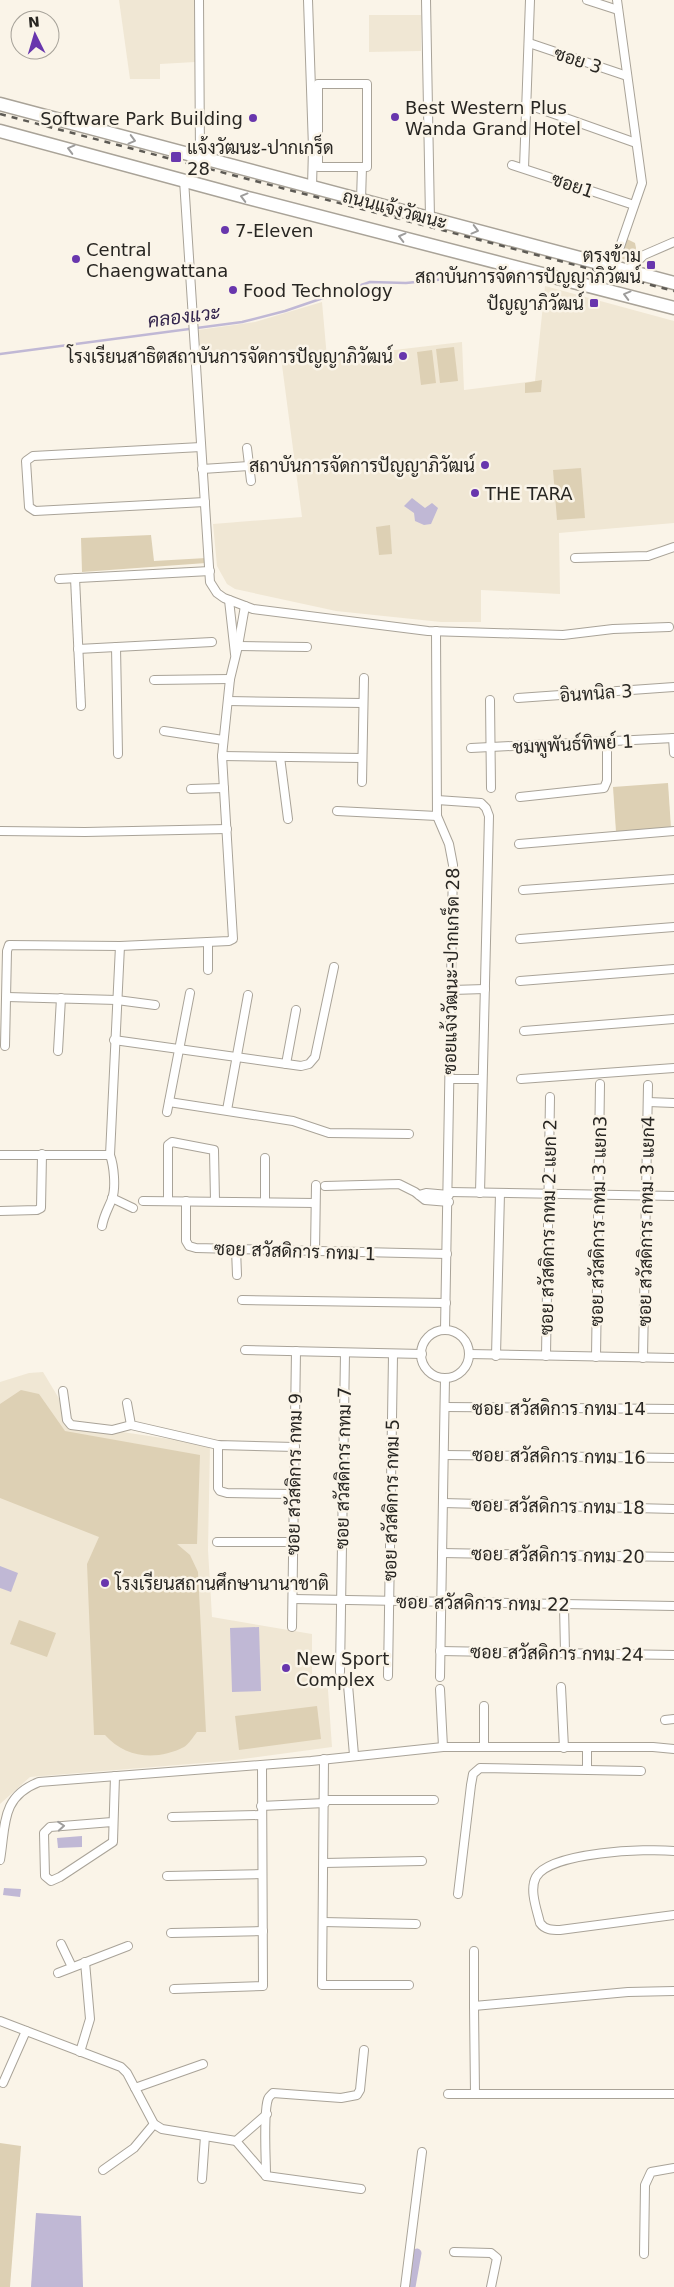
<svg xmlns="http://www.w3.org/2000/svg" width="674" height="2287" viewBox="0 0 674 2287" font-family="'DejaVu Sans',Sarabun,sans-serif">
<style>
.built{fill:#f0e7d4}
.green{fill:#ddd0b4}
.water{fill:#c0b8d5}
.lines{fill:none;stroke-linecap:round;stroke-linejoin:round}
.stream{stroke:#c0b8d5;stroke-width:2.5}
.canal{stroke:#c0b8d5;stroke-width:9}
.minor-casing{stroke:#a9a398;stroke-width:10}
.primary-casing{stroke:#a9a398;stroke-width:15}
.minor{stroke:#fff;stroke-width:8}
.primary{stroke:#fff;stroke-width:12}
.rail{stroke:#5e5b55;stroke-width:2.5;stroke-dasharray:6 6;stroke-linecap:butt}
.oneway{stroke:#9e9d9c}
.poi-dot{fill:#6836ad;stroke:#faf4e8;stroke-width:2}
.labels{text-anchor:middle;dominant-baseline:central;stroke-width:5;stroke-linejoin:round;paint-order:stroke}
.street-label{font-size:18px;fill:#282622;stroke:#faf4e8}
.poi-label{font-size:18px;fill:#282622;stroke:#faf4e8;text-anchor:start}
.water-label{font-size:19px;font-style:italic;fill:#33254d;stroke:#faf4e8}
</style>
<rect width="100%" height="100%" fill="#faf4e8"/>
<g class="built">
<polygon points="119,0 194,0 195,62 160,64 160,79 130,79"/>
<polygon points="369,15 421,15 421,51 369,52"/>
<polygon points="545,286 674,321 674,523 559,533 560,594 481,590 481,622 441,622 336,611 235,589 227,584 217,566 213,524 302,517 280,350 200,354 198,330 255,322 322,302 327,358 462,342 464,390 535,381"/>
<polygon points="43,1372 75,1425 210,1445 208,1550 212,1617 312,1634 312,1675 327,1676 332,1747 227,1761 30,1777 0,1804 0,1382 29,1373"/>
</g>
<g class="green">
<polygon points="627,239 635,243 636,248 632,261 617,258"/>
<polygon points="454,347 458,381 440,383 436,349"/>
<polygon points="432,350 436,383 421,385 417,352"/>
<polygon points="542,380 541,392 525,393 525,383"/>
<polygon points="581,468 585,518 557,520 553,470"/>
<polygon points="390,525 392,554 379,555 376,527"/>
<polygon points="151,535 154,561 206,558 206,563 82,572 81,538"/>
<polygon points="668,783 671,828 616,832 613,787"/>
<path d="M21 1390 39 1394 65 1431 200 1455 197 1544H177L190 1555 198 1572 206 1732H197C193 1737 189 1744 184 1747 157 1761 125 1758 105 1735H94L87 1564 99 1537 0 1498V1404Z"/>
<polygon points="19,1620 56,1633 47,1657 10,1644"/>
<polygon points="317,1706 321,1739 239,1750 235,1716"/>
<polygon points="0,2143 21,2146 10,2287 0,2287"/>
</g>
<g class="water">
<polygon points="412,498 425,508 432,503 438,508 431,524 424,525 415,521 414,513 404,506"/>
<polygon points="0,1566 18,1573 11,1592 0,1588"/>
<polygon points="259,1627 261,1691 232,1692 230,1628"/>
<polygon points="82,1836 82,1847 58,1848 57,1838"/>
<polygon points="4,1888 21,1889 20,1897 3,1895"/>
<polygon points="36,2213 81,2216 83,2287 31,2287"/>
</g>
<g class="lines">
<polyline class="stream" points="0,354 242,322 285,311 370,282 406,283 446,279 469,280 482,276 485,273"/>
<polyline class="canal" points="411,2287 417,2253"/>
<defs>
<g id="minor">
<polyline points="199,0 200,158"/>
<polyline points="308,0 313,148 312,187"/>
<polyline points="426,0 430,218"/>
<polyline points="587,0 618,10"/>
<polyline points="529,43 627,76"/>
<polyline points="526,104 636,143"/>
<polyline points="512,165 634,205"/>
<polyline points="524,168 530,0"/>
<polyline points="184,180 210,582 217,593 224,598 253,609 428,631 563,635 613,629 669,627"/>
<polyline points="361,200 362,167 318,167 318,84 367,84 367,167 362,167"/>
<polyline points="613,267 642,183 617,0"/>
<polyline points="627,271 644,255 674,242"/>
<polyline points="201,447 33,456 26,461 29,507 35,511 205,502"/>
<polyline points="247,448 251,481"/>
<polyline points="202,469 249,466"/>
<polyline points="575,558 648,556 674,547"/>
<polyline points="75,578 81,706"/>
<polyline points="59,579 210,571"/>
<polyline points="229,600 235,654"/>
<polyline points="436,631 437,816 449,844 453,865 445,1330"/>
<polyline points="238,646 307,647"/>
<polyline points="116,647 118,754"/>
<polyline points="78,649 212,642"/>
<polyline points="154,680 230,679"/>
<polyline points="518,698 674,687"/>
<polyline points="490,700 491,788"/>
<polyline points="228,701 363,703"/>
<polyline points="164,731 223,740"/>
<polyline points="673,738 674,753"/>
<polyline points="471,748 674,738"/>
<polyline points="222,756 362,758"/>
<polyline points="280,757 288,819"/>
<polyline points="362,782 364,678"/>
<polyline points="191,789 224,788"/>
<polyline points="520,797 604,788 607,781 607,743"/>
<polyline points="437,800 481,803 486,808 489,816 480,1193"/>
<polyline points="337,811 437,816"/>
<polyline points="0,831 85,832 227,829"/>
<polyline points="519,844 674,831"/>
<polyline points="523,890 674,879"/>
<polyline points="520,939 674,927"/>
<polyline points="208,970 208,942"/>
<polyline points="520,981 674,969"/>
<polyline points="452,990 485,989"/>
<polyline points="7,997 117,1000 155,1005"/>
<polyline points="524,1031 674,1019"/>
<polyline points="114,1040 301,1066 309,1064 315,1057 334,967"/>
<polyline points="5,1046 7,951 9,945 120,946 229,941 233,939 222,756 230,679 238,646 245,606"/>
<polyline points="58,1051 61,998"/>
<polyline points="286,1064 296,1010"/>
<polyline points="450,1079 482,1079"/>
<polyline points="521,1079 674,1068"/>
<polyline points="169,1102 293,1121 329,1133 409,1134"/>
<polyline points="648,1102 674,1103"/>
<polyline points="227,1110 248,995"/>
<polyline points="167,1112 190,993"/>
<polyline points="0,1155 110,1155"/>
<polyline points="325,1186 399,1184 415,1192 425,1200 449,1202"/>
<polyline points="449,1192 674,1196"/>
<polyline points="419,1195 426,1193 449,1195"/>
<polyline points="112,1198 133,1208"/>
<polyline points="143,1201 315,1203"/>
<polyline points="168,1201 168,1145 172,1142 214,1150 215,1201"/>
<polyline points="186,1201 186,1241 189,1246 196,1248 447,1254"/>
<polyline points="265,1202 265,1158"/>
<polyline points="0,1211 37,1210 41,1208 42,1154"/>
<path d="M102 1226C104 1215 108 1209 112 1199 116 1188 114 1166 110 1155L120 946"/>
<polyline points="236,1249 237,1275"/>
<polyline points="315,1252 316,1185"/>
<polyline points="242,1300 446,1303"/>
<circle cx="445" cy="1354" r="24"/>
<polyline points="245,1350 422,1354"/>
<polyline points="469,1354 674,1358"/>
<polyline points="496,1356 500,1193"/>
<polyline points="546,1356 550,1097"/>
<polyline points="596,1357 600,1084"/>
<polyline points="643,1358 648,1085"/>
<polyline points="63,1391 67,1420 71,1425 112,1430 131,1425"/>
<polyline points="127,1403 131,1425 218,1445 295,1447"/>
<polyline points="445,1407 674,1409"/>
<polyline points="218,1445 218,1488 220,1491 227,1493 294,1494"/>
<polyline points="444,1455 674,1458"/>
<polyline points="443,1503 674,1509"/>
<polyline points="217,1542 293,1542"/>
<polyline points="442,1553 674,1557"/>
<polyline points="293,1599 674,1606"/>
<polyline points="564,1605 565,1653"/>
<polyline points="292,1627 296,1351"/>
<polyline points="440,1651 674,1655"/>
<polyline points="340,1672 345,1353"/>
<polyline points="388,1676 393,1355"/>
<polyline points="440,1677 445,1378"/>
<polyline points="348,1685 354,1755"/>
<polyline points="561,1687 564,1748"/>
<polyline points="440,1689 443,1747"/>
<polyline points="484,1706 484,1746"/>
<polyline points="665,1720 674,1719"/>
<polyline points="324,1759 322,1985 409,1985"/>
<polyline points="587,1769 587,1747"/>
<polyline points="325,1800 434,1800"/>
<polyline points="261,1806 325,1803"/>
<polyline points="172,1817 261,1815"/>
<polyline points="112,1822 50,1827 44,1833 45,1876 51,1881 60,1877 113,1842 115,1776"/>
<path d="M674 1851C647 1848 550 1852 536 1877 529 1890 537 1910 540 1923 545 1930 552 1930 560 1930L674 1915"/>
<path d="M0 1860C6 1826 0 1797 39 1782L311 1761 443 1747H653L674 1749"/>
<polyline points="324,1863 422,1861"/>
<polyline points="167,1876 262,1874"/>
<polyline points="458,1894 471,1785 473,1774 480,1768 641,1771"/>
<polyline points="323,1922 416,1924"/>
<polyline points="171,1933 263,1931"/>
<polyline points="61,1944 72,1967"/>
<polyline points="474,1951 474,2006 628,1992 674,1991"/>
<polyline points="58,1973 128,1946"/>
<polyline points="174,1989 263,1986 262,1765"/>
<polyline points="474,2006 475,2094"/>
<polyline points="0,2021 121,2067 127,2073 154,2124 162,2129 236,2141 267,2114"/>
<polyline points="80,2052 90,2019 85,1962"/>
<polyline points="3,2083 26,2031"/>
<polyline points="135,2088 203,2064"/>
<polyline points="448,2094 674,2094"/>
<polyline points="236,2141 266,2176 361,2189"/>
<polyline points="103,2170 134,2148 154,2124"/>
<path d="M266 2176C266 2158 263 2113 268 2099 269 2096 271 2095 273 2093L341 2098 357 2095 360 2090 364 2050"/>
<polyline points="202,2179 205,2136"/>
<polyline points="454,2252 491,2253 497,2258 491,2287"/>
<polyline points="644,2254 645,2185 651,2172 674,2168"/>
<polyline points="405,2287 422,2152"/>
</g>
<g id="primary">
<polyline points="0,104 674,283"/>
<polyline points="0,131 248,198 674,308"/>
</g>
</defs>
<use href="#minor" class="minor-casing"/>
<use href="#primary" class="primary-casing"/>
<use href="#minor" class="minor"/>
<use href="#primary" class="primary"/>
<polyline class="rail" points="0,114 674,291"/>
</g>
<defs><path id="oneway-chevron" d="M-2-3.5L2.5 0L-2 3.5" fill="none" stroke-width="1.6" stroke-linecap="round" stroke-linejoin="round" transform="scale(1.25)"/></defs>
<g class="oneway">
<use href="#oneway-chevron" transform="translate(132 140) rotate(15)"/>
<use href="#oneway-chevron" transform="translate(71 149) rotate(-165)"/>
<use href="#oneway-chevron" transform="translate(244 197) rotate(-165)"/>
<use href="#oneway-chevron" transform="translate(475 230) rotate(15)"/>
<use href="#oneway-chevron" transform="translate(402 237) rotate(-166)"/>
<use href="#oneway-chevron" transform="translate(627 295) rotate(-165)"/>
<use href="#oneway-chevron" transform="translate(61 1826) rotate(-5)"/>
</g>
<g class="poi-dot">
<circle cx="395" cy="117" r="5"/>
<circle cx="253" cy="118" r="5"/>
<rect x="170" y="151" width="12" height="12" rx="2.5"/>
<circle cx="225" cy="230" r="5"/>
<circle cx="76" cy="259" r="5"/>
<rect x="646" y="260" width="10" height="10" rx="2.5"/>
<circle cx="233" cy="290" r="5"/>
<rect x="589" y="298" width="10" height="10" rx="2.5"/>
<circle cx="403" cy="356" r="5"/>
<circle cx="485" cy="465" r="5"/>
<circle cx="475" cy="493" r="5"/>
<circle cx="105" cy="1583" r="5"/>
<circle cx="286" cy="1668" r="5"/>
</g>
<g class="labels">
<g class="street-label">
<text transform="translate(578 60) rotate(18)">ซอย 3</text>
<text transform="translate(573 185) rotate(19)">ซอย1</text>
<text transform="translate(395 209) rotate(15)">ถนนแจ้งวัฒนะ</text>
<text transform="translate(596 693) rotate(-4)">อินทนิล 3</text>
<text transform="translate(573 744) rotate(-3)">ชมพูพันธ์ทิพย์ 1</text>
<text transform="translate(451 971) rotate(-89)">ซอยแจ้งวัฒนะ-ปากเกร็ด 28</text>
<text transform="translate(598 1221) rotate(-89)">ซอย สวัสดิการ กทม 3 แยก3</text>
<text transform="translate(646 1221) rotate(-89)">ซอย สวัสดิการ กทม 3 แยก4</text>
<text transform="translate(548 1227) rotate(-89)">ซอย สวัสดิการ กทม 2 แยก 2</text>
<text transform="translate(295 1251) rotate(2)">ซอย สวัสดิการ กทม 1</text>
<text x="559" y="1408">ซอย สวัสดิการ กทม 14</text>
<text transform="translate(559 1456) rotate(1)">ซอย สวัสดิการ กทม 16</text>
<text transform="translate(343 1468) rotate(-89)">ซอย สวัสดิการ กทม 7</text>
<text transform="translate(294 1474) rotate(-89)">ซอย สวัสดิการ กทม 9</text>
<text transform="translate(391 1500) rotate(-89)">ซอย สวัสดิการ กทม 5</text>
<text transform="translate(558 1506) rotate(1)">ซอย สวัสดิการ กทม 18</text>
<text transform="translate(558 1555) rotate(1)">ซอย สวัสดิการ กทม 20</text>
<text transform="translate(483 1603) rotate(1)">ซอย สวัสดิการ กทม 22</text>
<text transform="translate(557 1653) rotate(1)">ซอย สวัสดิการ กทม 24</text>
</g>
<g class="poi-label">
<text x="405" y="107">Best Western Plus<tspan x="405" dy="21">Wanda Grand Hotel</tspan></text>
<text x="243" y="118" text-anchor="end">Software Park Building</text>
<text x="187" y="147">แจ้งวัฒนะ-ปากเกร็ด<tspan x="187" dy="21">28</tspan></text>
<text x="235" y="230">7-Eleven</text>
<text x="86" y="249">Central<tspan x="86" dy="21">Chaengwattana</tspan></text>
<text x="641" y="255" text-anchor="end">ตรงข้าม<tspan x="641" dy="21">สถาบันการจัดการปัญญาภิวัฒน์</tspan></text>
<text x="243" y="290">Food Technology</text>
<text x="584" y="303" text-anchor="end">ปัญญาภิวัฒน์</text>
<text x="393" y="356" text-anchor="end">โรงเรียนสาธิตสถาบันการจัดการปัญญาภิวัฒน์</text>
<text x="475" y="465" text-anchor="end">สถาบันการจัดการปัญญาภิวัฒน์</text>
<text x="485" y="493">THE TARA</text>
<text x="115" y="1583">โรงเรียนสถานศึกษานานาชาติ</text>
<text x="296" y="1658">New Sport<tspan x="296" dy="21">Complex</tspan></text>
</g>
<g class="water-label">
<text transform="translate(184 316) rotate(-7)">คลองแวะ</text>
</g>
</g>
<g transform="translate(35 35) rotate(355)"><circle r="24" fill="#faf4e8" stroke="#a6a299"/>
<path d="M0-4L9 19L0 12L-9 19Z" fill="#6836ad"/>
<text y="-8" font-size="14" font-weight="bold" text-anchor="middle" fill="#282622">N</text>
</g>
</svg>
